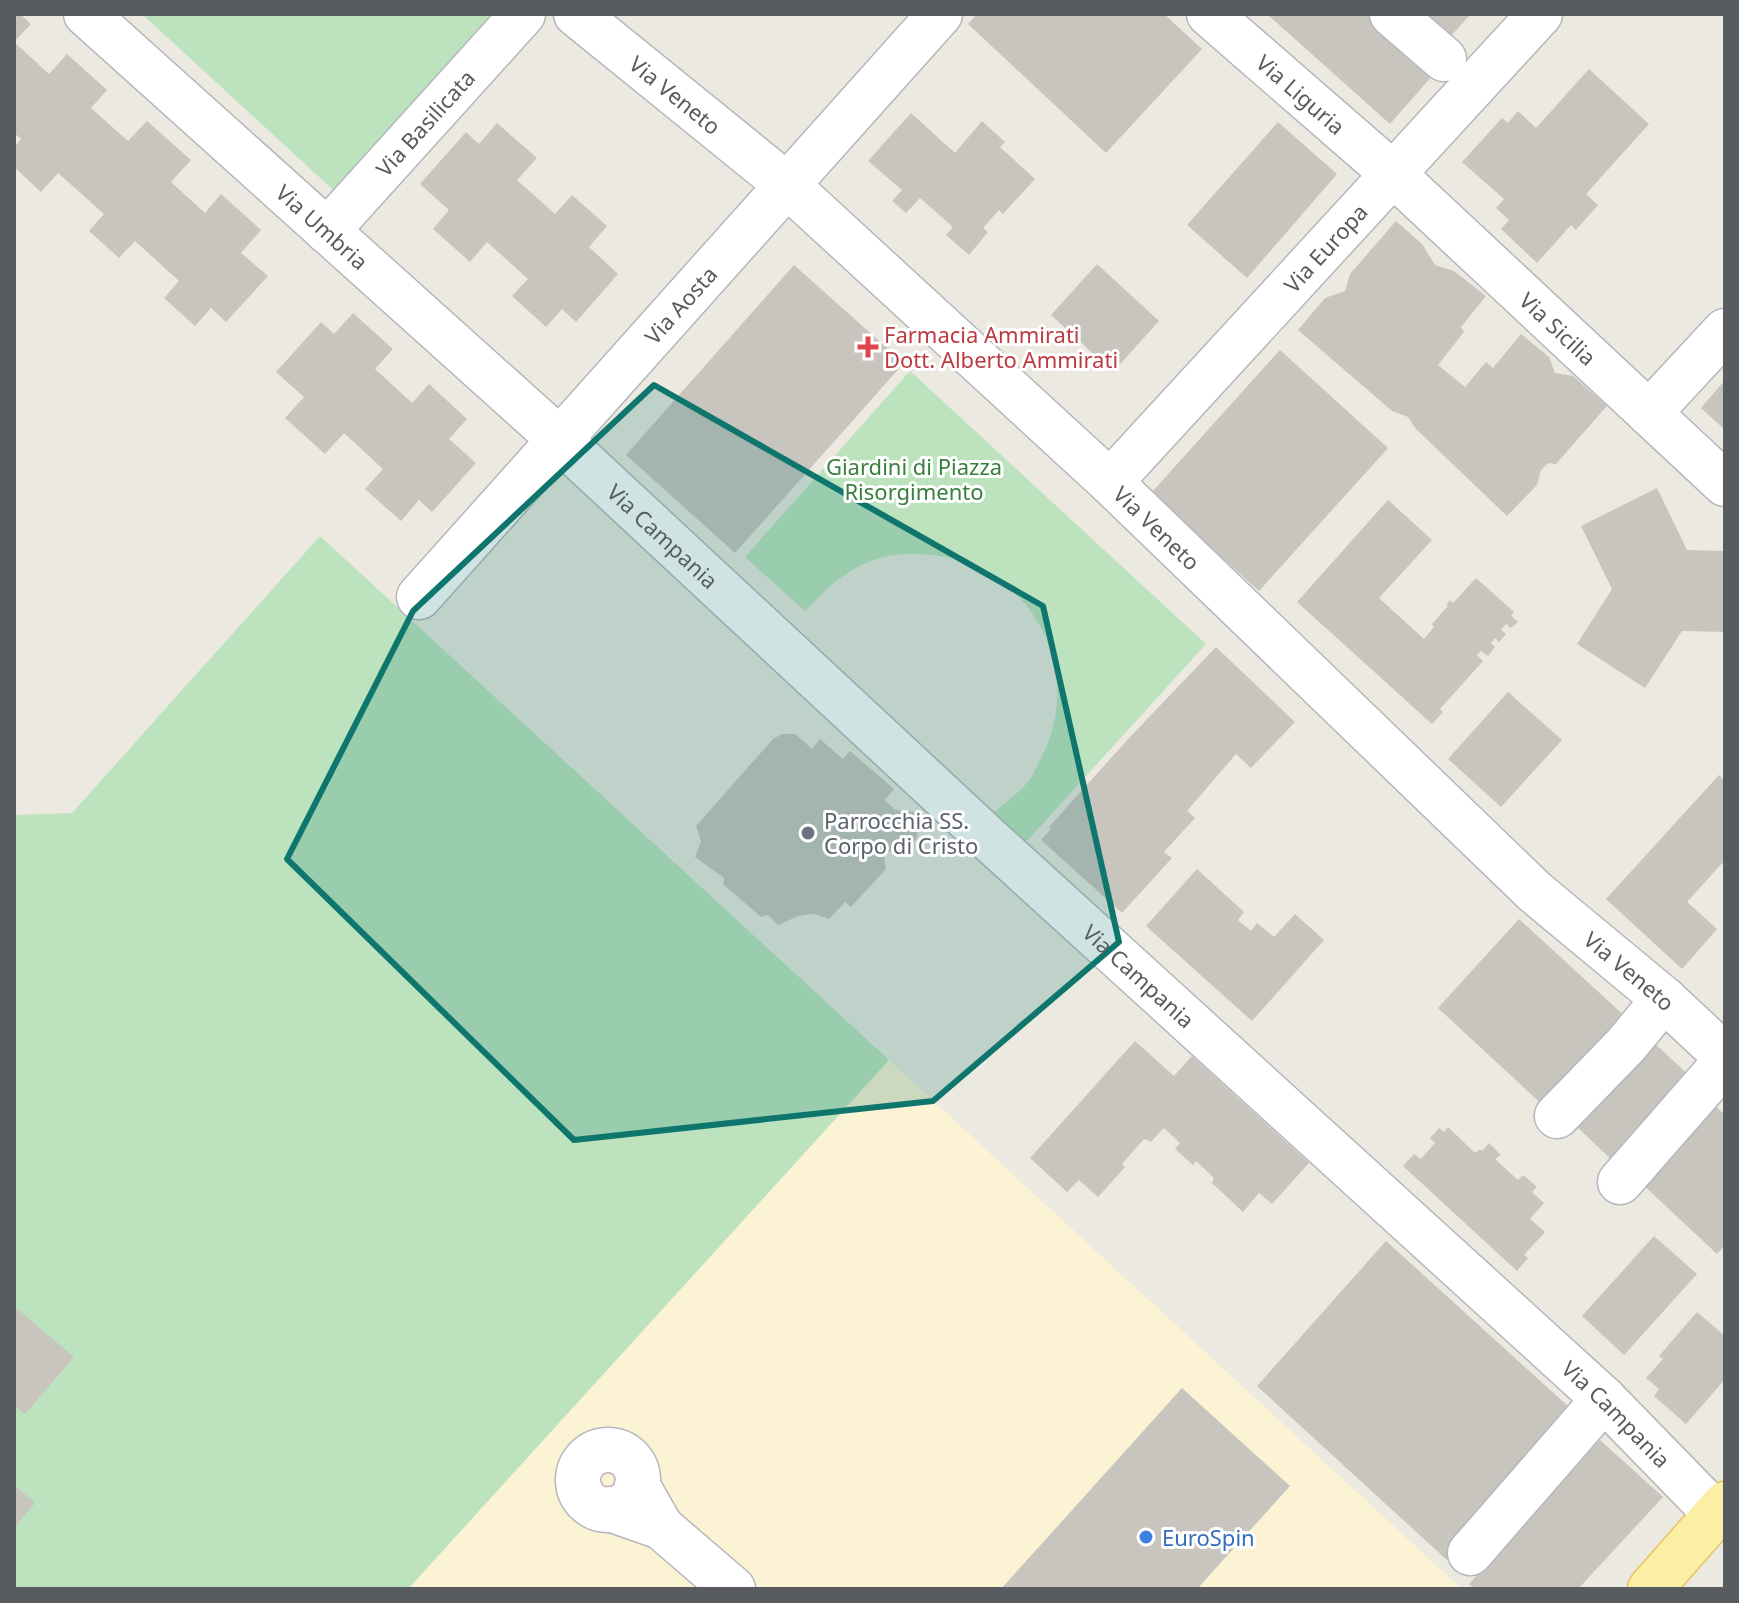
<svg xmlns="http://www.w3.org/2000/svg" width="1739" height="1603" viewBox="0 0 1739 1603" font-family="'Noto Sans',sans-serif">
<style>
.commercial{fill:#fbf3d4}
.green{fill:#bde2be}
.building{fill:#c8c5bf}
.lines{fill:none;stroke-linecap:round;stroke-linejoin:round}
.minor-casing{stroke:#b5b7bc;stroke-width:47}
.major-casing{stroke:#e8c55b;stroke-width:47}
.minor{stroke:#fff;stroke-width:44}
.major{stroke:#faefa5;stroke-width:44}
.marked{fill:#0f766e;fill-opacity:0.2;stroke:#0f766e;stroke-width:6;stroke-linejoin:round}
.health-dot{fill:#e0444e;stroke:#fff;stroke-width:3}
.worship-dot{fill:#6b7280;stroke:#fff;stroke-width:3}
.shop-dot{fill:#3f7fe0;stroke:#fff;stroke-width:3}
.labels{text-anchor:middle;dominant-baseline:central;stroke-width:6;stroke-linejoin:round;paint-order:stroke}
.street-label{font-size:22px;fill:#585c60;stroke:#fff}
.health-label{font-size:22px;fill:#be3a42;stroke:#fff;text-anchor:start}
.park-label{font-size:22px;fill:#387f3d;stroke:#fff}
.worship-label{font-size:22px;fill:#5b616d;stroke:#fff;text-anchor:start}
.shop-label{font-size:22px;fill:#366cbe;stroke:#fff;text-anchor:start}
</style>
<rect width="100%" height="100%" fill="#ebe9e0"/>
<polygon class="commercial" points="889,1060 1462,1589 408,1589"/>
<g class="green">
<polygon points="142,14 506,14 343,199"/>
<path d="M910 371 1206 644 1026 842 991 815C1003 804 1018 794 1028 782 1033 776 1036 767 1040 760 1086 675 1036 571 939 556 918 553 893 553 873 560 844 571 825 590 805 611L745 557Z"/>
<polygon points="320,536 889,1060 408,1589 14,1589 14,815 72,813"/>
</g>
<g class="building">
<polygon points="14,14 20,14 31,24 14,42 49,74 67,54 107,90 91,108 128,141 147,121 191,160 171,182 205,213 221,194 261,230 241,253 268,276 226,322 211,308 195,326 164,298 179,281 135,241 119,258 89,231 104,214 58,173 41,192 14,167 14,148 21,139 14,133"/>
<polygon points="977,14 1164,14 1202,49 1106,153 968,24"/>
<polygon points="1267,14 1381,14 1440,67 1390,124"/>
<polygon points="1417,14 1471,14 1446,41"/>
<polygon points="1589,69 1649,124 1586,194 1598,205 1576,230 1571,225 1537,263 1501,229 1509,220 1496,208 1504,199 1462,162 1502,118 1508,123 1518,111 1536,128"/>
<polygon points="911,113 955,153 982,121 1005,142 1000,147 1035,179 1003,214 999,210 983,228 988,232 969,255 946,235 953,227 920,198 906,213 892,201 902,190 868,161"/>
<polygon points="1278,122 1337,174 1247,278 1187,225"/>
<polygon points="497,123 537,158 517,180 555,214 572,195 607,226 589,247 618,274 576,322 562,309 546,327 512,296 528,279 487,242 470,262 433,229 449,210 420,184 466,132 479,144"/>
<polygon points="1396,221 1422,244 1435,265 1454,271 1486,296 1461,327 1464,332 1438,365 1465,387 1486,362 1493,368 1521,334 1549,357 1555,373 1573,376 1607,406 1556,464 1548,463 1541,470 1537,485 1507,516 1416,429 1408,417 1392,411 1298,330 1325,298 1345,291 1350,274"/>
<polygon points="1097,264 1159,321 1113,372 1051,315"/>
<polygon points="794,265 904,363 735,553 626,455"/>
<polygon points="353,313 393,349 375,369 412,403 429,384 467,419 449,439 476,463 432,512 419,500 401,521 365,489 383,469 344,433 325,454 285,418 304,397 276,372 321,322 334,334"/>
<polygon points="1280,350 1388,448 1259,591 1151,493"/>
<polygon points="1725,380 1725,430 1701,408"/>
<polygon points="1657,488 1687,550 1725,551 1725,632 1682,631 1645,688 1577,644 1612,589 1581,526"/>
<polygon points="1388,500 1432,540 1379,598 1424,639 1434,627 1432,624 1448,606 1446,605 1450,600 1453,603 1476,578 1514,612 1511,616 1518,622 1511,628 1506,624 1501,630 1506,634 1499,642 1495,638 1491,643 1495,647 1488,656 1481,651 1477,655 1483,661 1440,709 1443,712 1432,724 1297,602"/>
<polygon points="1216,647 1295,722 1251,768 1236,754 1187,811 1195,818 1164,852 1172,858 1122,913 1041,840 1051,829 1049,827 1130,737"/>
<polygon points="1508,692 1562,740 1501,807 1448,759"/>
<polygon points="782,734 795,734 812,749 820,739 843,759 850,751 894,789 885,800 895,810 914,812 918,828 917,838 904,853 889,852 885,849 879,853 884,857 886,869 851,907 845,902 829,919 814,914 798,916 778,925 768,915 761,917 723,884 724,878 695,857 701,841 696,826 773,739"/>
<polygon points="1719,775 1725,781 1725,860 1687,902 1717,929 1682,969 1606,899"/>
<polygon points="1197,869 1244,912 1238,920 1251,931 1257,923 1274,937 1295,914 1324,940 1252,1021 1146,926"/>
<polygon points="1519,919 1629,1020 1548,1110 1438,1008"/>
<polygon points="1135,1041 1174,1076 1192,1056 1309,1163 1272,1204 1259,1193 1243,1212 1212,1183 1214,1178 1196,1161 1193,1165 1175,1149 1180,1143 1164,1128 1151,1142 1144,1139 1122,1164 1125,1167 1098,1197 1079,1180 1067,1192 1030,1158"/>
<polygon points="1652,1041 1693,1079 1615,1163 1575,1125"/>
<polygon points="1710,1101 1725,1115 1725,1245 1717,1254 1638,1180"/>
<polygon points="1448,1127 1475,1153 1480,1149 1482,1151 1489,1143 1501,1155 1495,1159 1518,1180 1523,1175 1537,1187 1532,1192 1544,1203 1530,1219 1545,1232 1524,1255 1528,1258 1517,1271 1403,1166 1414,1154 1421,1159 1435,1143 1430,1138 1439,1128 1444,1132"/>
<polygon points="1654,1236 1697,1274 1624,1355 1582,1316"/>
<polygon points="1386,1241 1580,1417 1448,1561 1257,1386"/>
<polygon points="14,1306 74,1357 25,1414 14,1405"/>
<polygon points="1697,1312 1725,1336 1725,1379 1686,1424 1654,1396 1659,1389 1646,1378 1663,1359 1659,1356"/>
<polygon points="1182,1388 1290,1486 1197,1589 1001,1589"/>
<polygon points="1600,1440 1663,1497 1578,1589 1474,1589 1469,1584"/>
<polygon points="14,1485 35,1503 14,1528"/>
</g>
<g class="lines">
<defs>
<g id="minor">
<path id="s1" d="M86 14 559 439 990 840 1604 1399 1716 1514"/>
<path id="s2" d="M576 14 787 185 1110 482 1535 892 1664 999 1725 1056"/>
<path id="s3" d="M1209 14 1392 173 1725 484"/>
<polyline points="1392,14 1444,59"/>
<path id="s4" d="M327 231 523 14"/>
<polyline points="1649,413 1725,331"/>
<path id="s5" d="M1110 482 1540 14"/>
<path id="s6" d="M419 597 940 14"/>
<polyline points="1557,1116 1626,1045 1664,999"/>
<polyline points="1620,1182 1725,1062"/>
<circle cx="608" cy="1480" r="30"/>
<polyline points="610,1509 661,1527 637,1485"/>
<polyline points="661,1527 733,1589"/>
<polyline points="1470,1553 1604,1399"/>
</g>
<polyline id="major" points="1650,1589 1725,1504"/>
</defs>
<use href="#minor" class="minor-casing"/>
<use href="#major" class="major-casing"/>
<use href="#minor" class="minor"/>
<use href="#major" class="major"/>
</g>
<path class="marked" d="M654 385 1043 606 1119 942 933 1101 574 1140 287 859 413 611Z"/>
<path class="health-dot" d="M864 335h8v8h8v8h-8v8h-8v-8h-8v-8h8z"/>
<circle class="worship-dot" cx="808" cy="833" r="8"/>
<circle class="shop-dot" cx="1146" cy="1537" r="8"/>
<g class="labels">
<g class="street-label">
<text stroke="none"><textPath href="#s3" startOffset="122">Via Liguria</textPath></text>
<text stroke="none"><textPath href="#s2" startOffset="128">Via Veneto</textPath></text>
<text stroke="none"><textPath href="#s4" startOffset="146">Via Basilicata</textPath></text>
<text stroke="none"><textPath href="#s1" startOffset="318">Via Umbria</textPath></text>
<text stroke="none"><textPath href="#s5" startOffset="318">Via Europa</textPath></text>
<text stroke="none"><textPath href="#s6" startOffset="392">Via Aosta</textPath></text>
<text stroke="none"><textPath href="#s3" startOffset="470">Via Sicilia</textPath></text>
<text stroke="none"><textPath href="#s2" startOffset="776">Via Veneto</textPath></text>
<text stroke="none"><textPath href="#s1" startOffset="778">Via Campania</textPath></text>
<text stroke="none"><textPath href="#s2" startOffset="1424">Via Veneto</textPath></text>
<text stroke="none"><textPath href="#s1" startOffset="1426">Via Campania</textPath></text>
<text stroke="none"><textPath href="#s1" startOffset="2074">Via Campania</textPath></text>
</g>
<g class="health-label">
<text x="884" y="334">Farmacia Ammirati<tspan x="884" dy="25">Dott. Alberto Ammirati</tspan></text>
</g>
<g class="park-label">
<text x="914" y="466">Giardini di Piazza<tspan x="914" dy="25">Risorgimento</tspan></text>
</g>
<g class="worship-label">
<text x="824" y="820">Parrocchia SS.<tspan x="824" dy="25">Corpo di Cristo</tspan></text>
</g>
<g class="shop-label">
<text x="1162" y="1537">EuroSpin</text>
</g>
</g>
<rect width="1739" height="1603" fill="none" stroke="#585c60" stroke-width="32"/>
</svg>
